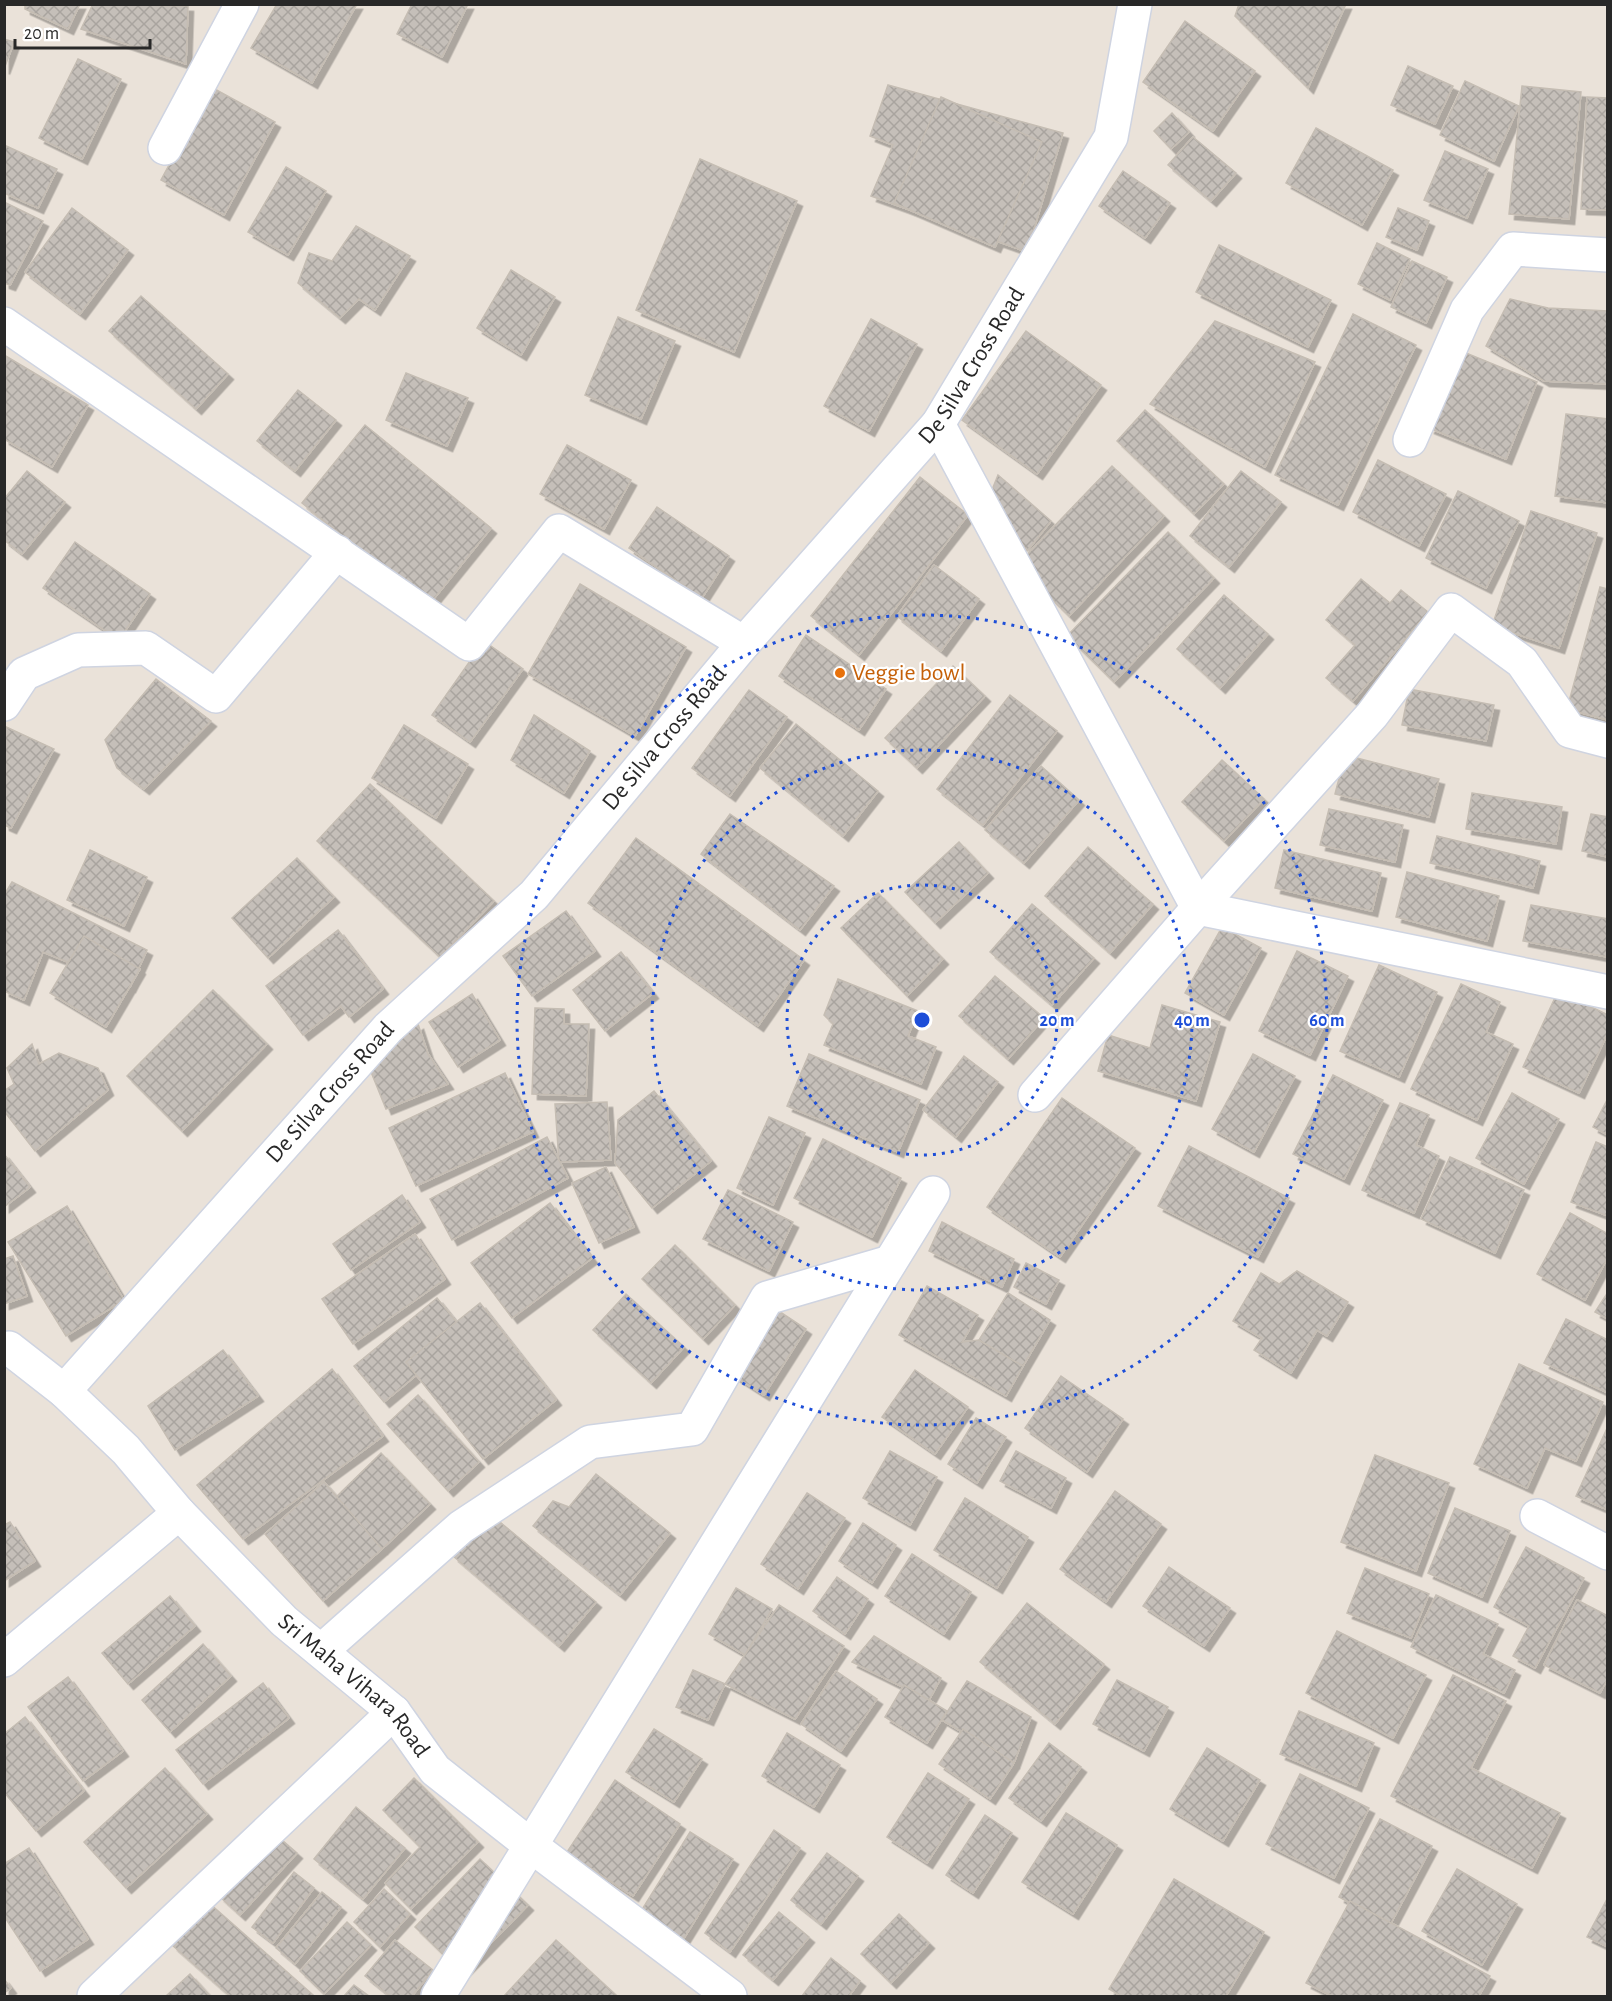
<svg xmlns="http://www.w3.org/2000/svg" width="1612" height="2001" viewBox="0 0 1612 2001" font-family="'Alegreya Sans',sans-serif">
<style>
.building{fill:url(#building-cross-hatch);stroke:#c5bdb3;stroke-width:1.5;filter:url(#shadow)}
.lines{fill:none;stroke-linecap:round;stroke-linejoin:round}
.minor-casing{stroke:#cfd4e1;stroke-width:36}
.minor{stroke:#fff;stroke-width:33}
.ring{fill:none;stroke:#1d4ed8;stroke-width:3;stroke-dasharray:3 6}
.food-dot{fill:#e8710a;stroke:#fff;stroke-width:2}
.labels{text-anchor:middle;dominant-baseline:central;stroke-width:4.5;stroke-linejoin:round;paint-order:stroke}
.street-label{font-size:24px;fill:#282828;stroke:#fff}
.food-label{font-size:24px;fill:#c56008;stroke:#fff;text-anchor:start}
.centre{fill:#1d4ed8;stroke:#fff;stroke-width:3}
.ring-label{font-size:18px;text-anchor:middle;font-weight:bold;fill:#1d4ed8;stroke:#fff;stroke-width:4.5;stroke-linejoin:round;paint-order:stroke}
</style>
<defs>
<pattern id="building-cross-hatch" width="8" height="8" patternUnits="userSpaceOnUse" patternTransform="scale(1.5)"><rect width="8" height="8" fill="#c5bfb9"/><path d="M0 0l8 8M0 8l8-8" fill="none" stroke="#a9a49f"/></pattern>
<filter id="shadow"><feDropShadow dx="5.5" dy="5.5" stdDeviation="0" flood-color="#0004"/></filter>
</defs>
<rect width="100%" height="100%" fill="#eae2d9"/>
<g class="building">
<polygon points="25,4 80,4 68,29 25,9"/>
<polygon points="93,4 188,6 186,64 81,29"/>
<polygon points="277,4 357,4 312,83 251,48"/>
<polygon points="412,4 468,4 442,57 397,34"/>
<polygon points="1239,4 1346,4 1308,88 1235,16"/>
<polygon points="1185,21 1255,71 1213,131 1143,82"/>
<polygon points="4,39 14,42 4,69"/>
<polygon points="78,59 121,79 82,159 39,138"/>
<polygon points="1408,66 1453,86 1435,124 1391,105"/>
<polygon points="1465,81 1519,106 1494,161 1440,135"/>
<polygon points="888,85 1063,133 1027,252 871,196 893,145 870,136"/>
<polygon points="1522,86 1581,92 1569,219 1509,214"/>
<polygon points="211,87 275,122 224,215 161,180"/>
<polygon points="941,97 1042,142 995,247 894,203"/>
<polygon points="1587,97 1608,98 1608,210 1581,209"/>
<polygon points="1172,113 1189,132 1171,149 1154,131"/>
<polygon points="1316,128 1393,170 1362,225 1286,183"/>
<polygon points="1193,137 1236,173 1211,201 1168,165"/>
<polygon points="4,145 57,169 38,208 4,193"/>
<polygon points="1445,151 1488,169 1467,218 1424,200"/>
<polygon points="700,159 797,201 734,352 636,310"/>
<polygon points="286,167 326,191 288,255 248,232"/>
<polygon points="1123,171 1170,203 1145,238 1099,206"/>
<polygon points="4,202 43,221 10,285 4,283"/>
<polygon points="72,208 128,250 80,314 25,272"/>
<polygon points="1398,208 1429,221 1417,250 1386,237"/>
<polygon points="356,226 410,256 375,310 359,299 340,318 298,283 309,253 332,261"/>
<polygon points="1377,243 1410,259 1390,300 1358,284"/>
<polygon points="1219,245 1331,300 1308,347 1196,292"/>
<polygon points="1412,261 1447,277 1426,323 1391,307"/>
<polygon points="511,270 555,297 521,355 477,328"/>
<polygon points="141,296 228,374 196,409 109,331"/>
<polygon points="1510,299 1548,308 1608,311 1608,384 1544,381 1486,346"/>
<polygon points="1353,314 1416,345 1338,505 1275,475"/>
<polygon points="618,317 675,341 641,419 585,395"/>
<polygon points="871,319 917,344 869,431 824,406"/>
<polygon points="1215,321 1315,362 1265,467 1150,404"/>
<polygon points="1026,331 1101,385 1037,474 962,420"/>
<polygon points="1461,351 1537,382 1506,459 1429,428"/>
<polygon points="4,355 88,405 52,467 4,439"/>
<polygon points="406,373 468,398 447,446 386,420"/>
<polygon points="298,390 336,420 295,471 257,441"/>
<polygon points="1145,410 1224,484 1194,514 1117,441"/>
<polygon points="1566,414 1608,419 1608,503 1555,496"/>
<polygon points="365,425 491,528 428,606 302,503"/>
<polygon points="567,445 631,480 604,529 540,494"/>
<polygon points="1378,460 1446,494 1419,546 1353,512"/>
<polygon points="1112,466 1164,516 1069,616 1017,565"/>
<polygon points="27,471 65,502 22,554 4,540 4,499"/>
<polygon points="1241,471 1281,502 1229,567 1190,536"/>
<polygon points="998,475 1051,521 1027,551 990,495"/>
<polygon points="920,477 968,515 859,655 811,616"/>
<polygon points="1458,491 1519,521 1486,588 1426,558"/>
<polygon points="657,507 729,556 702,598 629,548"/>
<polygon points="1531,511 1597,533 1559,648 1492,626"/>
<polygon points="1168,532 1214,578 1114,682 1067,636"/>
<polygon points="75,542 150,594 119,640 43,588"/>
<polygon points="934,565 979,599 941,651 897,616"/>
<polygon points="1361,579 1390,603 1401,590 1428,612 1353,701 1326,678 1355,645 1326,620"/>
<polygon points="580,584 686,647 635,736 528,674"/>
<polygon points="1600,587 1608,589 1608,720 1567,709"/>
<polygon points="1224,595 1268,634 1220,688 1177,649"/>
<polygon points="806,635 886,689 859,730 779,676"/>
<polygon points="484,641 523,669 470,742 432,715"/>
<polygon points="953,666 985,696 917,768 885,738"/>
<polygon points="156,679 211,721 144,789 117,768 105,740"/>
<polygon points="1409,689 1494,705 1486,741 1402,725"/>
<polygon points="749,690 787,717 730,796 692,768"/>
<polygon points="1010,695 1057,731 983,825 937,789"/>
<polygon points="534,715 590,751 564,793 511,760"/>
<polygon points="796,724 878,791 843,836 760,768"/>
<polygon points="404,725 468,764 436,818 372,778"/>
<polygon points="4,726 54,749 11,828 4,825"/>
<polygon points="1345,755 1439,779 1429,817 1335,794"/>
<polygon points="1222,760 1264,799 1224,841 1182,802"/>
<polygon points="1041,766 1079,800 1024,863 985,830"/>
<polygon points="370,784 494,901 440,957 317,841"/>
<polygon points="1472,793 1562,807 1556,844 1466,829"/>
<polygon points="1329,809 1403,825 1395,862 1320,845"/>
<polygon points="730,814 834,886 800,930 701,854"/>
<polygon points="1591,814 1608,817 1608,857 1582,851"/>
<polygon points="1437,836 1540,861 1533,888 1430,863"/>
<polygon points="636,838 804,960 758,1026 588,903"/>
<polygon points="959,842 988,873 935,923 905,892"/>
<polygon points="1088,847 1153,904 1110,953 1045,896"/>
<polygon points="90,850 147,877 124,926 67,900"/>
<polygon points="1284,850 1381,873 1372,911 1275,888"/>
<polygon points="297,858 334,897 268,958 232,918"/>
<polygon points="1407,872 1499,896 1487,941 1396,917"/>
<polygon points="12,882 147,950 130,987 43,952 24,1000 4,991 4,895"/>
<polygon points="878,893 943,959 907,996 841,928"/>
<polygon points="1032,904 1094,958 1052,1005 990,952"/>
<polygon points="1531,905 1608,919 1608,957 1523,941"/>
<polygon points="566,911 595,951 532,996 503,956"/>
<polygon points="1222,927 1261,948 1224,1015 1185,993"/>
<polygon points="338,930 383,989 349,1017 341,1006 303,1035 266,986"/>
<polygon points="84,936 140,969 106,1027 50,993"/>
<polygon points="1297,951 1348,976 1310,1055 1259,1031"/>
<polygon points="621,952 653,993 605,1031 573,990"/>
<polygon points="1379,965 1437,992 1399,1077 1340,1051"/>
<polygon points="995,976 1044,1018 1008,1059 959,1016"/>
<polygon points="838,979 918,1011 908,1036 936,1047 921,1084 824,1045 833,1024 824,1015"/>
<polygon points="1461,984 1500,1002 1486,1032 1513,1044 1477,1120 1411,1089"/>
<polygon points="213,990 267,1044 182,1131 127,1076"/>
<polygon points="1558,991 1608,1015 1608,1033 1579,1093 1523,1067"/>
<polygon points="472,994 500,1040 458,1067 429,1022"/>
<polygon points="1162,1005 1220,1022 1196,1101 1098,1071 1108,1035 1150,1048"/>
<polygon points="535,1008 564,1009 564,1024 589,1024 586,1096 532,1094"/>
<polygon points="418,1024 428,1054 448,1084 386,1109 367,1062"/>
<polygon points="32,1044 39,1064 59,1053 98,1068 108,1090 35,1151 4,1111 4,1091 14,1084 7,1068"/>
<polygon points="809,1054 920,1100 898,1152 787,1106"/>
<polygon points="1253,1054 1295,1076 1254,1152 1212,1129"/>
<polygon points="964,1056 998,1082 956,1137 923,1110"/>
<polygon points="505,1073 533,1132 416,1186 389,1128"/>
<polygon points="1333,1075 1383,1100 1344,1179 1293,1154"/>
<polygon points="654,1091 711,1161 652,1208 615,1163 618,1120"/>
<polygon points="1512,1093 1559,1119 1524,1184 1476,1158"/>
<polygon points="1062,1098 1135,1148 1060,1257 987,1207"/>
<polygon points="1608,1098 1608,1135 1593,1127"/>
<polygon points="607,1102 611,1160 559,1162 555,1104"/>
<polygon points="1400,1103 1429,1115 1416,1145 1439,1156 1414,1213 1362,1190"/>
<polygon points="769,1117 805,1133 773,1205 737,1188"/>
<polygon points="547,1137 568,1178 452,1240 430,1199"/>
<polygon points="823,1139 901,1178 872,1237 794,1198"/>
<polygon points="1596,1142 1608,1147 1608,1216 1571,1202"/>
<polygon points="1189,1146 1289,1198 1258,1257 1158,1206"/>
<polygon points="4,1154 30,1187 4,1207"/>
<polygon points="1450,1157 1524,1190 1495,1253 1421,1219"/>
<polygon points="606,1167 634,1227 599,1243 572,1183"/>
<polygon points="728,1190 793,1222 769,1271 703,1239"/>
<polygon points="402,1195 420,1222 351,1270 333,1244"/>
<polygon points="550,1203 592,1258 512,1318 471,1263"/>
<polygon points="67,1206 124,1300 66,1336 8,1242"/>
<polygon points="1570,1213 1608,1234 1608,1257 1585,1300 1537,1274"/>
<polygon points="942,1222 1014,1259 1002,1287 929,1251"/>
<polygon points="415,1234 445,1279 353,1344 322,1299"/>
<polygon points="675,1245 735,1305 703,1339 642,1279"/>
<polygon points="13,1256 27,1296 4,1304 4,1259"/>
<polygon points="1026,1263 1059,1280 1046,1304 1014,1287"/>
<polygon points="1297,1271 1348,1302 1327,1336 1317,1330 1291,1373 1254,1350 1262,1338 1233,1321 1261,1273 1279,1284"/>
<polygon points="927,1286 978,1315 962,1342 979,1340 1023,1366 1006,1396 899,1335"/>
<polygon points="1608,1292 1608,1319 1595,1312"/>
<polygon points="1008,1293 1050,1320 1023,1366 979,1340"/>
<polygon points="626,1294 684,1347 651,1383 593,1330"/>
<polygon points="437,1298 466,1334 384,1402 354,1366"/>
<polygon points="480,1303 556,1400 483,1459 406,1362"/>
<polygon points="771,1306 806,1329 764,1395 728,1372"/>
<polygon points="1566,1319 1608,1340 1608,1393 1544,1363"/>
<polygon points="223,1350 258,1396 175,1450 148,1406"/>
<polygon points="1519,1364 1603,1402 1576,1461 1545,1448 1527,1488 1474,1464"/>
<polygon points="332,1369 383,1436 243,1539 197,1485"/>
<polygon points="915,1370 968,1407 935,1454 882,1417"/>
<polygon points="1061,1376 1123,1419 1087,1472 1025,1428"/>
<polygon points="418,1395 479,1462 448,1491 387,1424"/>
<polygon points="976,1418 1006,1437 977,1483 948,1464"/>
<polygon points="1608,1426 1608,1510 1576,1496"/>
<polygon points="890,1451 937,1477 910,1525 863,1498"/>
<polygon points="1016,1451 1066,1478 1051,1508 1000,1481"/>
<polygon points="381,1453 430,1504 382,1549 335,1498"/>
<polygon points="1375,1455 1449,1483 1416,1571 1341,1542"/>
<polygon points="596,1474 670,1533 620,1595 533,1526 553,1501 569,1507"/>
<polygon points="324,1482 382,1549 323,1601 265,1534"/>
<polygon points="1115,1491 1161,1524 1106,1602 1060,1569"/>
<polygon points="807,1493 845,1518 798,1589 761,1564"/>
<polygon points="965,1498 1028,1537 997,1588 934,1550"/>
<polygon points="1455,1508 1510,1531 1482,1597 1428,1573"/>
<polygon points="489,1513 596,1602 559,1646 453,1556"/>
<polygon points="10,1522 35,1561 4,1581 4,1525"/>
<polygon points="863,1523 896,1545 872,1583 839,1561"/>
<polygon points="1526,1547 1584,1578 1535,1668 1513,1656 1529,1626 1494,1607"/>
<polygon points="912,1554 971,1592 944,1634 885,1596"/>
<polygon points="1169,1567 1230,1608 1204,1646 1143,1606"/>
<polygon points="1365,1568 1429,1594 1411,1638 1347,1613"/>
<polygon points="837,1577 868,1599 845,1634 813,1611"/>
<polygon points="736,1588 772,1609 745,1655 709,1634"/>
<polygon points="1436,1595 1498,1624 1483,1654 1515,1670 1504,1693 1411,1647"/>
<polygon points="170,1596 195,1626 128,1684 102,1653"/>
<polygon points="1577,1600 1608,1616 1608,1678 1600,1693 1544,1665"/>
<polygon points="1027,1603 1104,1664 1055,1724 980,1662"/>
<polygon points="779,1605 844,1646 795,1719 725,1684"/>
<polygon points="1337,1631 1426,1675 1393,1738 1306,1693"/>
<polygon points="874,1636 941,1678 929,1700 852,1662"/>
<polygon points="203,1644 231,1676 170,1732 142,1700"/>
<polygon points="693,1670 725,1684 708,1720 676,1707"/>
<polygon points="836,1671 877,1699 841,1751 801,1724"/>
<polygon points="1453,1675 1506,1701 1471,1768 1560,1813 1532,1868 1391,1796"/>
<polygon points="68,1677 123,1751 83,1781 28,1707"/>
<polygon points="1117,1680 1168,1707 1144,1751 1093,1724"/>
<polygon points="967,1681 1031,1717 1014,1763 942,1720"/>
<polygon points="263,1683 289,1718 203,1784 176,1750"/>
<polygon points="904,1685 947,1711 927,1743 885,1717"/>
<polygon points="1299,1711 1374,1743 1356,1786 1280,1754"/>
<polygon points="25,1717 84,1791 36,1831 4,1792 4,1734"/>
<polygon points="654,1729 702,1759 674,1802 626,1772"/>
<polygon points="963,1729 1014,1763 990,1799 939,1764"/>
<polygon points="787,1733 840,1765 814,1807 762,1776"/>
<polygon points="1049,1743 1081,1767 1041,1821 1009,1798"/>
<polygon points="1207,1748 1260,1780 1223,1841 1170,1809"/>
<polygon points="165,1768 207,1814 126,1888 84,1842"/>
<polygon points="928,1773 969,1799 927,1863 887,1837"/>
<polygon points="1300,1774 1369,1808 1334,1878 1266,1844"/>
<polygon points="414,1778 478,1842 411,1909 385,1883 420,1847 383,1810"/>
<polygon points="615,1780 680,1824 633,1896 567,1852"/>
<polygon points="356,1807 405,1848 363,1899 314,1859"/>
<polygon points="1066,1813 1117,1845 1073,1914 1022,1882"/>
<polygon points="985,1815 1012,1833 973,1893 946,1875"/>
<polygon points="1380,1819 1432,1846 1390,1925 1339,1897"/>
<polygon points="774,1830 800,1848 730,1952 705,1933"/>
<polygon points="690,1832 733,1859 681,1943 638,1916"/>
<polygon points="275,1834 297,1853 240,1915 219,1896"/>
<polygon points="29,1848 88,1939 40,1971 4,1916 4,1864"/>
<polygon points="827,1853 858,1876 821,1924 791,1900"/>
<polygon points="480,1859 528,1905 462,1973 415,1927"/>
<polygon points="1457,1869 1517,1904 1482,1965 1422,1931"/>
<polygon points="294,1872 314,1888 273,1943 252,1927"/>
<polygon points="1174,1879 1264,1932 1226,1996 1121,1996 1109,1989"/>
<polygon points="384,1889 410,1914 380,1947 354,1922"/>
<polygon points="322,1892 341,1907 295,1964 276,1948"/>
<polygon points="1608,1897 1608,1947 1587,1937"/>
<polygon points="1350,1901 1490,1976 1479,1996 1332,1996 1306,1983"/>
<polygon points="209,1903 313,1995 312,1996 230,1996 172,1945"/>
<polygon points="779,1912 809,1937 773,1980 743,1955"/>
<polygon points="899,1914 929,1943 891,1983 861,1954"/>
<polygon points="347,1922 371,1945 324,1994 300,1971"/>
<polygon points="395,1940 433,1970 412,1996 390,1996 365,1976"/>
<polygon points="556,1940 617,1996 504,1996"/>
<polygon points="831,1958 860,1981 849,1996 802,1996"/>
<polygon points="190,1974 210,1996 166,1996"/>
<polygon points="4,1979 11,1988 4,1993"/>
<polygon points="354,1985 369,1996 344,1996"/>
</g>
<g class="lines">
<defs>
<g id="minor">
<polyline points="165,148 242,4"/>
<polyline points="4,324 469,644 559,531 744,643"/>
<polyline points="938,424 1198,908 1608,992"/>
<polyline points="1410,440 1467,310 1513,249 1608,255"/>
<polyline points="4,704 24,674 78,650 146,648 216,696 337,552"/>
<polyline points="1035,1095 1198,908 1372,715 1451,610 1522,662 1570,731 1608,741"/>
<path id="s1" d="M4 1349 9 1348 64 1391 126 1450 179 1513 284 1621 394 1712 435 1770 530 1845 730 1996"/>
<path id="s2" d="M64 1391 388 1028 534 895 744 643 938 424 1111 137 1135 4"/>
<polyline points="1537,1516 1608,1553"/>
<polyline points="321,1651 461,1527 590,1442 692,1429 767,1298 890,1262"/>
<polyline points="4,1660 179,1513"/>
<polyline points="94,1996 394,1712"/>
<polyline points="438,1996 933,1193"/>
</g>
</defs>
<use href="#minor" class="minor-casing"/>
<use href="#minor" class="minor"/>
</g>
<g class="ring">
<circle cx="922" cy="1020" r="135"/>
<circle cx="922" cy="1020" r="270"/>
<circle cx="922" cy="1020" r="405"/>
</g>
<circle class="food-dot" cx="840" cy="673" r="6"/>
<g class="labels">
<g class="street-label">
<text stroke="none"><textPath href="#s2" startOffset="1372">De Silva Cross Road</textPath></text>
<text stroke="none"><textPath href="#s2" startOffset="888">De Silva Cross Road</textPath></text>
<text stroke="none"><textPath href="#s2" startOffset="400">De Silva Cross Road</textPath></text>
<text stroke="none"><textPath href="#s1" startOffset="489">Sri Maha Vihara Road</textPath></text>
</g>
<g class="food-label">
<text x="852" y="673">Veggie bowl</text>
</g>
</g>
<circle cx="922" cy="1020" r="9" class="centre"/>
<g class="ring-label">
<text x="1057" y="1026">20 m</text>
<text x="1192" y="1026">40 m</text>
<text x="1327" y="1026">60 m</text>
</g>
<rect width="1612" height="2001" fill="none" stroke="#282828" stroke-width="12"/>
<path d="M15 39v9h135v-9" fill="none" stroke="#282828" stroke-width="3"/>
<text x="24" y="39" font-size="18" fill="#282828" stroke="#ffffff" stroke-width="4.5" paint-order="stroke">20 m</text>
</svg>
